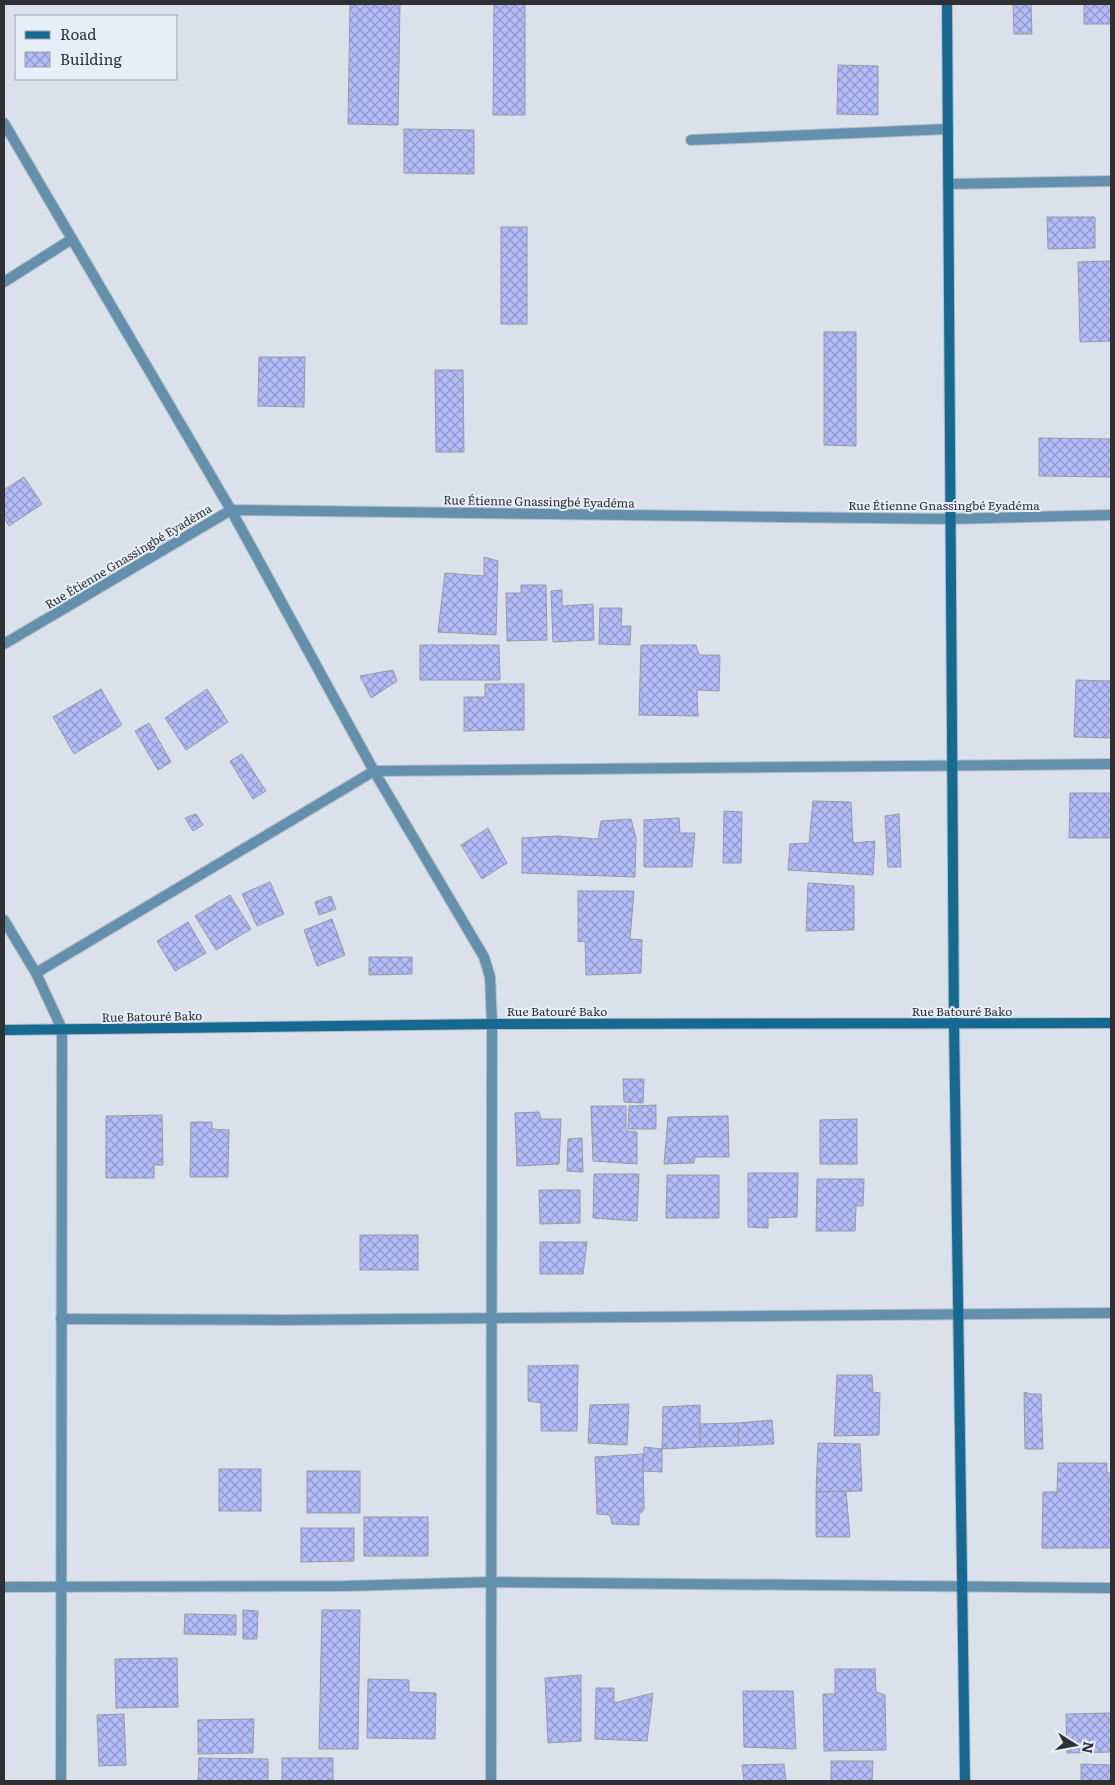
<svg xmlns="http://www.w3.org/2000/svg" width="1115" height="1785" viewBox="0 0 1115 1785" font-family="Literata,serif">
<style>
.building{fill:url(#building-cross-hatch);stroke:#989aa3}
.lines{fill:none;stroke-linecap:round;stroke-linejoin:round}
.lane-casing{stroke:#b8bec6;stroke-width:12}
.street-casing{stroke:#b8bec6;stroke-width:12}
.secondary-casing{stroke:#b8bec6;stroke-width:12}
.lane{stroke:#6391ad;stroke-width:10}
.street{stroke:#6391ad;stroke-width:10}
.secondary{stroke:#166a92;stroke-width:10}
.labels{text-anchor:middle;dominant-baseline:central;stroke-width:4;stroke-linejoin:round;paint-order:stroke}
.street-label{font-size:12px;fill:#2e3034;stroke:#e8eef7}
</style>
<defs>
<pattern id="building-cross-hatch" width="8" height="8" patternUnits="userSpaceOnUse" patternTransform="scale(1.25)"><rect width="8" height="8" fill="#b1bcf8"/><path d="M0 0l8 8M0 8l8-8" fill="none" stroke="#9099ca"/></pattern>
</defs>
<rect width="100%" height="100%" fill="#dbe1ea"/>
<g class="building">
<polygon points="350,4 400,4 398,125 348,124"/>
<polygon points="494,4 525,4 525,115 493,115"/>
<polygon points="1013,4 1031,4 1032,34 1014,34"/>
<rect x="1084" y="4" width="27" height="20"/>
<polygon points="838,65 878,66 878,115 837,114"/>
<polygon points="404,129 474,130 474,174 404,173"/>
<polygon points="1047,217 1095,217 1095,248 1048,249"/>
<rect x="501" y="227" width="26" height="97"/>
<polygon points="1111,261 1111,341 1080,342 1078,262"/>
<polygon points="824,332 856,332 856,446 824,445"/>
<polygon points="259,357 305,357 304,407 258,406"/>
<polygon points="435,370 463,370 464,452 436,452"/>
<polygon points="1039,438 1111,439 1111,477 1039,476"/>
<polygon points="24,477 42,504 9,526 4,518 4,490"/>
<polygon points="484,557 498,561 496,635 438,632 445,573 484,576"/>
<polygon points="521,585 546,585 547,640 507,641 506,593 521,593"/>
<polygon points="562,590 562,606 593,604 594,640 553,642 551,591"/>
<polygon points="600,608 622,608 621,626 631,626 630,645 599,644"/>
<polygon points="420,645 499,645 500,680 420,680"/>
<polygon points="641,645 696,645 699,655 720,655 719,691 697,690 698,716 639,715"/>
<polygon points="393,670 397,681 371,698 360,676"/>
<polygon points="1076,680 1111,681 1111,738 1074,737"/>
<polygon points="485,684 524,684 524,730 464,731 464,697 485,697"/>
<polygon points="101,689 122,725 74,754 53,717"/>
<polygon points="207,689 228,722 186,750 165,718"/>
<polygon points="149,723 171,762 158,770 135,731"/>
<polygon points="242,754 266,791 253,799 230,761"/>
<polygon points="1070,793 1111,793 1111,838 1069,838"/>
<polygon points="813,801 851,802 853,843 875,841 873,875 788,870 790,844 809,843"/>
<polygon points="724,811 742,812 741,863 723,863"/>
<polygon points="196,814 203,825 193,831 185,818"/>
<polygon points="899,814 901,867 888,867 885,816"/>
<polygon points="679,818 680,833 695,833 692,867 644,867 644,820"/>
<polygon points="631,819 636,838 635,877 522,873 522,838 558,836 598,839 601,821"/>
<polygon points="488,828 507,863 482,879 461,845"/>
<polygon points="270,882 284,914 257,926 242,894"/>
<polygon points="808,883 854,886 854,930 806,931"/>
<polygon points="578,891 634,891 630,939 642,940 641,973 586,975 585,941 578,942"/>
<polygon points="230,895 251,929 216,950 195,916"/>
<polygon points="331,896 336,909 319,915 315,902"/>
<polygon points="332,919 345,955 317,966 304,930"/>
<polygon points="188,922 206,953 175,971 157,941"/>
<polygon points="369,957 412,957 412,974 369,975"/>
<polygon points="623,1079 644,1079 643,1103 624,1102"/>
<polygon points="656,1105 656,1129 628,1129 629,1106"/>
<polygon points="591,1106 626,1106 626,1131 637,1132 637,1164 593,1161"/>
<polygon points="539,1112 541,1119 561,1119 559,1164 517,1166 515,1113"/>
<polygon points="162,1115 163,1165 154,1165 154,1178 106,1178 106,1116"/>
<polygon points="728,1116 729,1157 695,1157 694,1163 664,1164 668,1117"/>
<polygon points="857,1119 857,1164 820,1164 820,1120"/>
<polygon points="191,1122 212,1122 212,1129 229,1130 228,1177 190,1177"/>
<polygon points="582,1138 583,1172 567,1171 568,1139"/>
<polygon points="748,1173 798,1173 797,1217 768,1218 768,1228 748,1227"/>
<polygon points="594,1174 639,1174 637,1221 593,1218"/>
<polygon points="667,1175 719,1175 719,1218 666,1218"/>
<polygon points="817,1179 864,1179 863,1206 856,1206 855,1231 816,1231"/>
<polygon points="539,1190 580,1190 580,1223 540,1224"/>
<rect x="360" y="1235" width="58" height="35"/>
<polygon points="540,1242 587,1242 583,1274 540,1274"/>
<polygon points="578,1365 577,1431 541,1431 541,1403 528,1401 528,1366"/>
<polygon points="837,1375 872,1375 873,1392 880,1393 879,1435 834,1436"/>
<polygon points="1024,1392 1031,1394 1041,1394 1043,1449 1025,1449"/>
<polygon points="629,1404 627,1445 588,1443 590,1405"/>
<polygon points="700,1405 700,1447 662,1449 663,1407"/>
<polygon points="772,1420 774,1444 738,1446 738,1423"/>
<polygon points="738,1423 738,1446 700,1447 700,1424"/>
<polygon points="818,1443 860,1444 862,1491 816,1492"/>
<polygon points="644,1447 662,1449 662,1472 643,1471"/>
<polygon points="643,1454 644,1510 639,1514 639,1525 612,1524 610,1515 597,1514 595,1457"/>
<polygon points="1058,1463 1107,1463 1107,1473 1111,1473 1111,1548 1042,1548 1043,1492 1057,1492"/>
<rect x="219" y="1469" width="42" height="42"/>
<rect x="307" y="1471" width="53" height="42"/>
<polygon points="846,1491 850,1537 816,1537 816,1492"/>
<rect x="364" y="1517" width="64" height="39"/>
<polygon points="301,1528 354,1528 354,1561 301,1562"/>
<polygon points="243,1610 258,1611 257,1639 243,1639"/>
<polygon points="322,1610 360,1610 358,1749 319,1749"/>
<polygon points="185,1614 236,1615 236,1635 184,1634"/>
<polygon points="177,1658 178,1707 116,1708 115,1659"/>
<polygon points="835,1669 875,1669 876,1692 885,1695 886,1750 824,1751 823,1694 835,1694"/>
<polygon points="581,1675 581,1741 548,1743 545,1678"/>
<polygon points="368,1679 409,1680 409,1692 436,1693 435,1739 367,1738"/>
<polygon points="596,1688 614,1688 614,1703 653,1693 647,1741 595,1739"/>
<polygon points="743,1691 793,1691 796,1749 744,1747"/>
<polygon points="1111,1713 1111,1752 1067,1753 1066,1714"/>
<polygon points="124,1714 126,1765 99,1766 97,1715"/>
<polygon points="254,1719 253,1753 198,1754 198,1720"/>
<polygon points="199,1758 268,1759 268,1781 198,1781"/>
<rect x="282" y="1758" width="51" height="23"/>
<polygon points="831,1761 873,1761 872,1781 831,1781"/>
<polygon points="784,1764 786,1781 744,1781 742,1765"/>
<polygon points="1081,1764 1111,1765 1111,1781 1081,1781"/>
</g>
<g class="lines">
<defs>
<polyline id="lane" points="691,140 948,129"/>
<g id="street">
<polyline points="4,123 231,510 374,771 484,957 490,977 492,1024 491,1781"/>
<polyline points="948,184 1111,181"/>
<polyline points="4,282 72,239"/>
<polyline points="4,644 231,510 950,519 1111,515"/>
<polyline points="4,920 36,973 62,1029 61,1781"/>
<polyline points="36,973 374,771 1111,764"/>
<polyline points="61,1319 285,1320 1111,1313"/>
<polyline points="4,1587 345,1586 491,1582 1111,1588"/>
</g>
<g id="secondary">
<polyline points="947,4 954,1023 965,1781"/>
<polyline points="4,1030 492,1024 1111,1023"/>
</g>
</defs>
<use href="#lane" class="lane-casing"/>
<use href="#street" class="street-casing"/>
<use href="#secondary" class="secondary-casing"/>
<use href="#lane" class="lane"/>
<use href="#street" class="street"/>
<use href="#secondary" class="secondary"/>
</g>
<g class="labels">
<g class="street-label">
<text transform="translate(539 501) rotate(1)">Rue Étienne Gnassingbé Eyadéma</text>
<text x="944" y="505">Rue Étienne Gnassingbé Eyadéma</text>
<text transform="translate(128 556) rotate(-31)">Rue Étienne Gnassingbé Eyadéma</text>
<text x="557" y="1011">Rue Batouré Bako</text>
<text x="962" y="1011">Rue Batouré Bako</text>
<text transform="translate(152 1016) rotate(-1)">Rue Batouré Bako</text>
</g>
</g>
<rect width="1115" height="1785" fill="none" stroke="#2e3034" stroke-width="10"/>
<rect x="15" y="15" width="162" height="65" fill="#e8eef7" stroke="#9ea2a9"/>
<rect x="25" y="31" width="25" height="8" fill="#166a92" stroke="#9ea2a9"/>
<text x="60" y="40" font-size="15" fill="#2e3034">Road</text>
<rect x="25" y="52" width="25" height="15" fill="url(#building-cross-hatch)" stroke="#9ea2a9"/>
<text x="60" y="65" font-size="15" fill="#2e3034">Building</text>
<g transform="translate(1075 1745) rotate(101)" stroke="#e8eef7" stroke-width="4" paint-order="stroke">
<path d="M0-4L9 19L0 12L-9 19Z" fill="#2e3034"/>
<text y="-8" font-size="14" font-weight="bold" text-anchor="middle" fill="#2e3034">N</text>
</g>
</svg>
